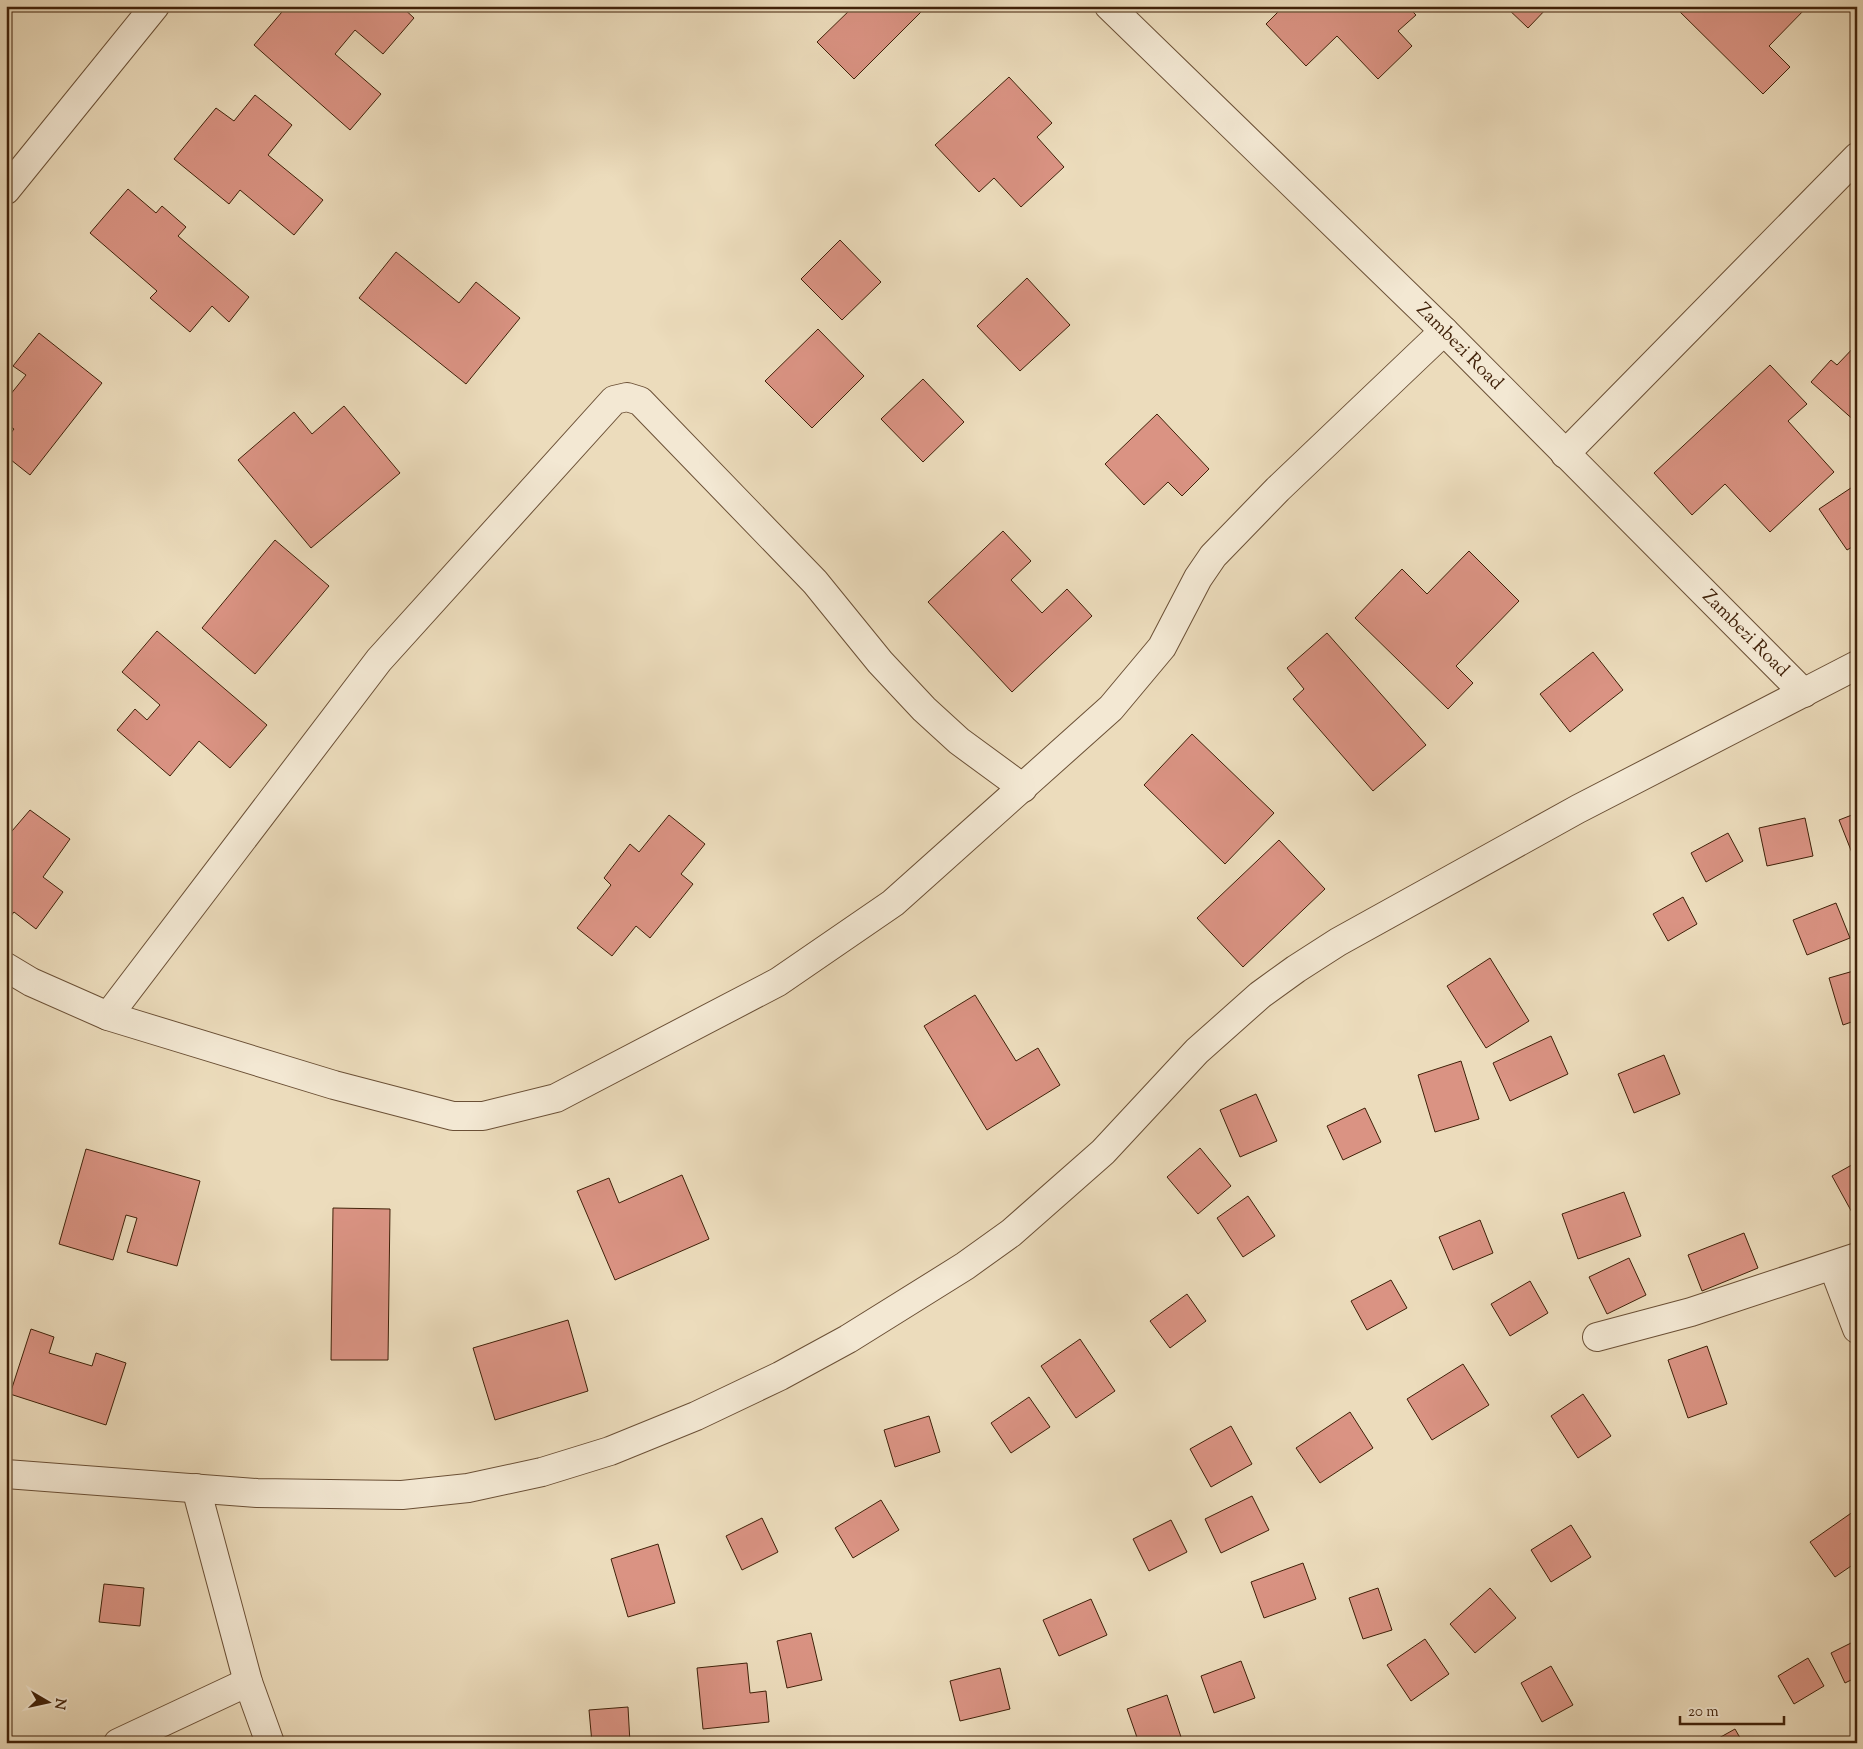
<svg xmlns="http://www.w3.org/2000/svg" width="1863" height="1749" viewBox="0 0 1863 1749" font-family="'Sorts Mill Goudy',serif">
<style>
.building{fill:#da9383;stroke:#402109}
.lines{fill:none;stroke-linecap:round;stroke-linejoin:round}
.minor-casing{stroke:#6b5036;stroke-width:30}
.tertiary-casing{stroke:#6b5036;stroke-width:30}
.minor{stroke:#f3e8d3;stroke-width:28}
.tertiary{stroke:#f3e8d3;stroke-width:28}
.labels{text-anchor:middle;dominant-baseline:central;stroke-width:4;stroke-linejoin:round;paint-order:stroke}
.street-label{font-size:19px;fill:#402109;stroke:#f3e8d3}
</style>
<rect width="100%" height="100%" fill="#ecdcbc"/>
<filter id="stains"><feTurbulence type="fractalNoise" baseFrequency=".004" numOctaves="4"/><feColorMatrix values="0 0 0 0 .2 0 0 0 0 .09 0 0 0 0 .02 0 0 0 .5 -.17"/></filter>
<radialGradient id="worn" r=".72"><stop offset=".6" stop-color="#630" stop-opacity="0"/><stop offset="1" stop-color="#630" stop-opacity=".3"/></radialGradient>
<g class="building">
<polygon points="287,6 401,6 414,18 383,54 355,30 335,54 381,94 350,130 254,45"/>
<polygon points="854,6 927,6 854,79 817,42"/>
<polygon points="1284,6 1407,6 1416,15 1398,31 1412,46 1378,79 1337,36 1306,66 1266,24"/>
<polygon points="1505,6 1549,6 1528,28"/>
<polygon points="1674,6 1808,6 1769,46 1790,67 1763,94"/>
<polygon points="1009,77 1052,123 1037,137 1064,167 1021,207 994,178 979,192 935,145"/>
<polygon points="255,95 292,125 268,155 323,200 294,235 240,190 229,204 174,159 216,108 234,121"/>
<polygon points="128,189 156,213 162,206 186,227 178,236 249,297 229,322 212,306 190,332 150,298 157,291 90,233"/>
<polygon points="840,240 881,282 842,320 801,279"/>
<polygon points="396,252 459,303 476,282 520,318 466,384 359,298"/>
<polygon points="1027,278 1070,325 1020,371 977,326"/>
<polygon points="818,329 864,376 812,428 765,381"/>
<polygon points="39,333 102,383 30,475 6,456 6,439 14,429 6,424 6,400 26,375 13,366"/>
<polygon points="1857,344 1857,423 1811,382 1831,360 1837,365"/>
<polygon points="1770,365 1807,404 1788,421 1834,472 1770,532 1725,484 1692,515 1654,473"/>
<polygon points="923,379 964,422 923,462 881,419"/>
<polygon points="344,406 400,473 311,548 238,460 294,412 312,434"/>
<polygon points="1157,414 1209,469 1182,496 1168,482 1144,505 1105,464"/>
<polygon points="1857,484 1857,544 1847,550 1819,509"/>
<polygon points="1003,531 1031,561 1011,580 1042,613 1067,589 1092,616 1012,692 928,602"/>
<polygon points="275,540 329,586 255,674 202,628"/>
<polygon points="1469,551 1519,601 1456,666 1473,683 1448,709 1355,618 1402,569 1427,594"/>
<polygon points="157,631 267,725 230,768 199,741 170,776 117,730 135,709 147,720 160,705 122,672"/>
<polygon points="1327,633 1426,745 1373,791 1293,699 1304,689 1287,668"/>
<polygon points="1593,652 1623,690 1570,732 1540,694"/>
<polygon points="1192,734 1274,813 1225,864 1144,785"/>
<polygon points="30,810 70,839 43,877 63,892 36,929 14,912 6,922 6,838"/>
<polygon points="1857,813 1857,863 1856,863 1839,820"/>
<polygon points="669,815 705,844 681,874 693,884 650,938 636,926 612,956 577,928 611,885 604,878 630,844 639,852"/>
<polygon points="1805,818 1813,856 1767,866 1759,828"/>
<polygon points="1728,833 1743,861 1706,882 1691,853"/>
<polygon points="1279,840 1325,889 1243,967 1197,918"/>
<polygon points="1683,897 1697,924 1668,941 1653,914"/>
<polygon points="1836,903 1850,938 1807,955 1793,920"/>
<polygon points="1490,958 1529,1021 1486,1048 1447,986"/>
<polygon points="1857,970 1857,1020 1843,1025 1829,978"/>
<polygon points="975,995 1016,1061 1038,1048 1060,1085 987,1130 924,1026"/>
<polygon points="1551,1036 1568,1074 1510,1101 1493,1063"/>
<polygon points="1664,1055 1680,1094 1634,1113 1618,1074"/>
<polygon points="1461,1061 1479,1119 1435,1132 1418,1075"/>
<polygon points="1256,1094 1277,1141 1240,1157 1220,1110"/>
<polygon points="1365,1108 1381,1142 1343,1160 1327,1126"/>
<polygon points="1200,1148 1231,1186 1198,1214 1167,1177"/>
<polygon points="86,1149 200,1181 177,1266 127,1252 137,1218 126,1215 113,1260 59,1244"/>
<polygon points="1857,1162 1857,1215 1854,1216 1832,1176"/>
<polygon points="682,1175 709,1239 615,1280 577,1191 609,1178 619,1203"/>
<polygon points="1624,1192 1641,1236 1578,1259 1562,1214"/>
<polygon points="1248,1196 1275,1236 1243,1257 1217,1218"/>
<polygon points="333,1208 390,1209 388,1360 331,1360"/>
<polygon points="1480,1220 1493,1253 1453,1270 1439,1237"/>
<polygon points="1744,1233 1758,1268 1702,1291 1688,1255"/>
<polygon points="1629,1258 1646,1295 1607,1314 1589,1277"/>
<polygon points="1391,1280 1407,1308 1367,1330 1351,1301"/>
<polygon points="1530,1281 1548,1313 1510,1336 1491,1304"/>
<polygon points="1187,1294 1206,1321 1170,1348 1150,1321"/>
<polygon points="568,1320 588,1391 495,1420 473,1348"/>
<polygon points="31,1329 54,1337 49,1353 92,1366 96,1353 126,1363 106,1425 10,1394"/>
<polygon points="1080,1339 1115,1391 1076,1418 1041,1366"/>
<polygon points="1707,1346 1727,1404 1688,1418 1668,1360"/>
<polygon points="1463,1364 1489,1405 1432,1440 1407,1399"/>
<polygon points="1583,1394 1611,1436 1578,1458 1551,1416"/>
<polygon points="1029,1397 1050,1427 1011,1453 991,1423"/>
<polygon points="1350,1412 1373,1448 1320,1483 1296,1448"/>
<polygon points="929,1416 940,1452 895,1467 884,1430"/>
<polygon points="1231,1426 1252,1464 1211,1487 1190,1449"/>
<polygon points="1252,1496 1269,1530 1221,1553 1205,1519"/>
<polygon points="881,1500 899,1530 853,1558 835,1528"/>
<polygon points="1857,1509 1857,1562 1835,1577 1810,1542"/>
<polygon points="762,1518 778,1552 742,1570 726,1536"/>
<polygon points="1171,1520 1187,1552 1149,1571 1133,1539"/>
<polygon points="1571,1525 1591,1557 1551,1582 1531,1550"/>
<polygon points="658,1544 675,1603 628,1617 611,1559"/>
<polygon points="1303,1563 1316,1599 1264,1618 1251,1582"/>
<polygon points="104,1584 144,1588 140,1626 99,1622"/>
<polygon points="1378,1588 1392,1630 1363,1639 1349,1598"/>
<polygon points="1490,1588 1516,1618 1475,1653 1450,1624"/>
<polygon points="1091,1599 1107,1635 1059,1656 1043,1620"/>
<polygon points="811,1633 822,1680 787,1688 777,1641"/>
<polygon points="1425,1639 1449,1674 1411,1701 1387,1665"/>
<polygon points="1857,1640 1857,1677 1845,1683 1831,1653"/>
<polygon points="1808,1658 1824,1686 1794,1704 1778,1676"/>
<polygon points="1241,1661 1255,1698 1214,1713 1201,1676"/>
<polygon points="747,1663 750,1693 766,1691 769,1722 703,1729 697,1668"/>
<polygon points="1551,1666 1573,1705 1542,1722 1521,1683"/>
<polygon points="1000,1668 1010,1709 960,1721 950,1681"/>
<polygon points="1167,1695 1183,1743 1139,1743 1127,1709"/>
<polygon points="628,1707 630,1743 592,1743 589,1710"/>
<polygon points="1735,1729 1743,1743 1710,1743"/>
</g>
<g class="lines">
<defs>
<g id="minor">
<polyline points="1109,6 1444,331 1804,693"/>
<polyline points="6,190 155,6"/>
<polyline points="1565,454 1857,157"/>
<polyline points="6,967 31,982 108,1016 334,1085 453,1116 483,1116 556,1098 778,982 893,903 1111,708 1162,647 1198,578 1213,556 1278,489 1444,331"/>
<polyline points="108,1016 379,660 614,400 627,397 640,401 815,582 880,662 924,709 959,741 1023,788"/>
<polyline points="1833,1266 1857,1329"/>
<polyline points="1597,1337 1691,1312 1857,1257"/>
<polyline points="196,1488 248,1682 270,1743"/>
<polyline points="118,1743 248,1682"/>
</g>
<polyline id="tertiary" points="6,1474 257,1493 402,1495 468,1488 542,1472 610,1451 696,1416 780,1376 848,1339 965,1266 1011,1233 1103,1152 1197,1051 1260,995 1296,969 1338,942 1578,809 1857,665"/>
</defs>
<use href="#minor" class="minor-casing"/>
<use href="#tertiary" class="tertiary-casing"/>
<use href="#minor" class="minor"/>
<use href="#tertiary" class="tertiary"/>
</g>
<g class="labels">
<g class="street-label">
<text transform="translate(1459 347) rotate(45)">Zambezi Road</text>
<text transform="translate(1745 634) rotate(45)">Zambezi Road</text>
</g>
</g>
<rect width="1863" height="1749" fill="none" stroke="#ecdcbc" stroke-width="25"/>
<rect x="8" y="8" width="1848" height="1734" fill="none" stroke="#402109" stroke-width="2.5"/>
<rect x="12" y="12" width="1838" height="1724" fill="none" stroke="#402109"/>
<g transform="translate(48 1702) rotate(99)" stroke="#f3e8d3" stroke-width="4" paint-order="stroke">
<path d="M0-4L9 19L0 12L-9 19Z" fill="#402109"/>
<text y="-8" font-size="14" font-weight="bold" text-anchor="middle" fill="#402109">N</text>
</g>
<path d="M1680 1716v8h104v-8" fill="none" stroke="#402109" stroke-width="2.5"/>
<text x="1688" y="1716" font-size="15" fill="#402109" stroke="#f3e8d3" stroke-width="4" paint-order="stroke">20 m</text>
<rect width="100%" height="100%" filter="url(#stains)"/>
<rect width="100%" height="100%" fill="url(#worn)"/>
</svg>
